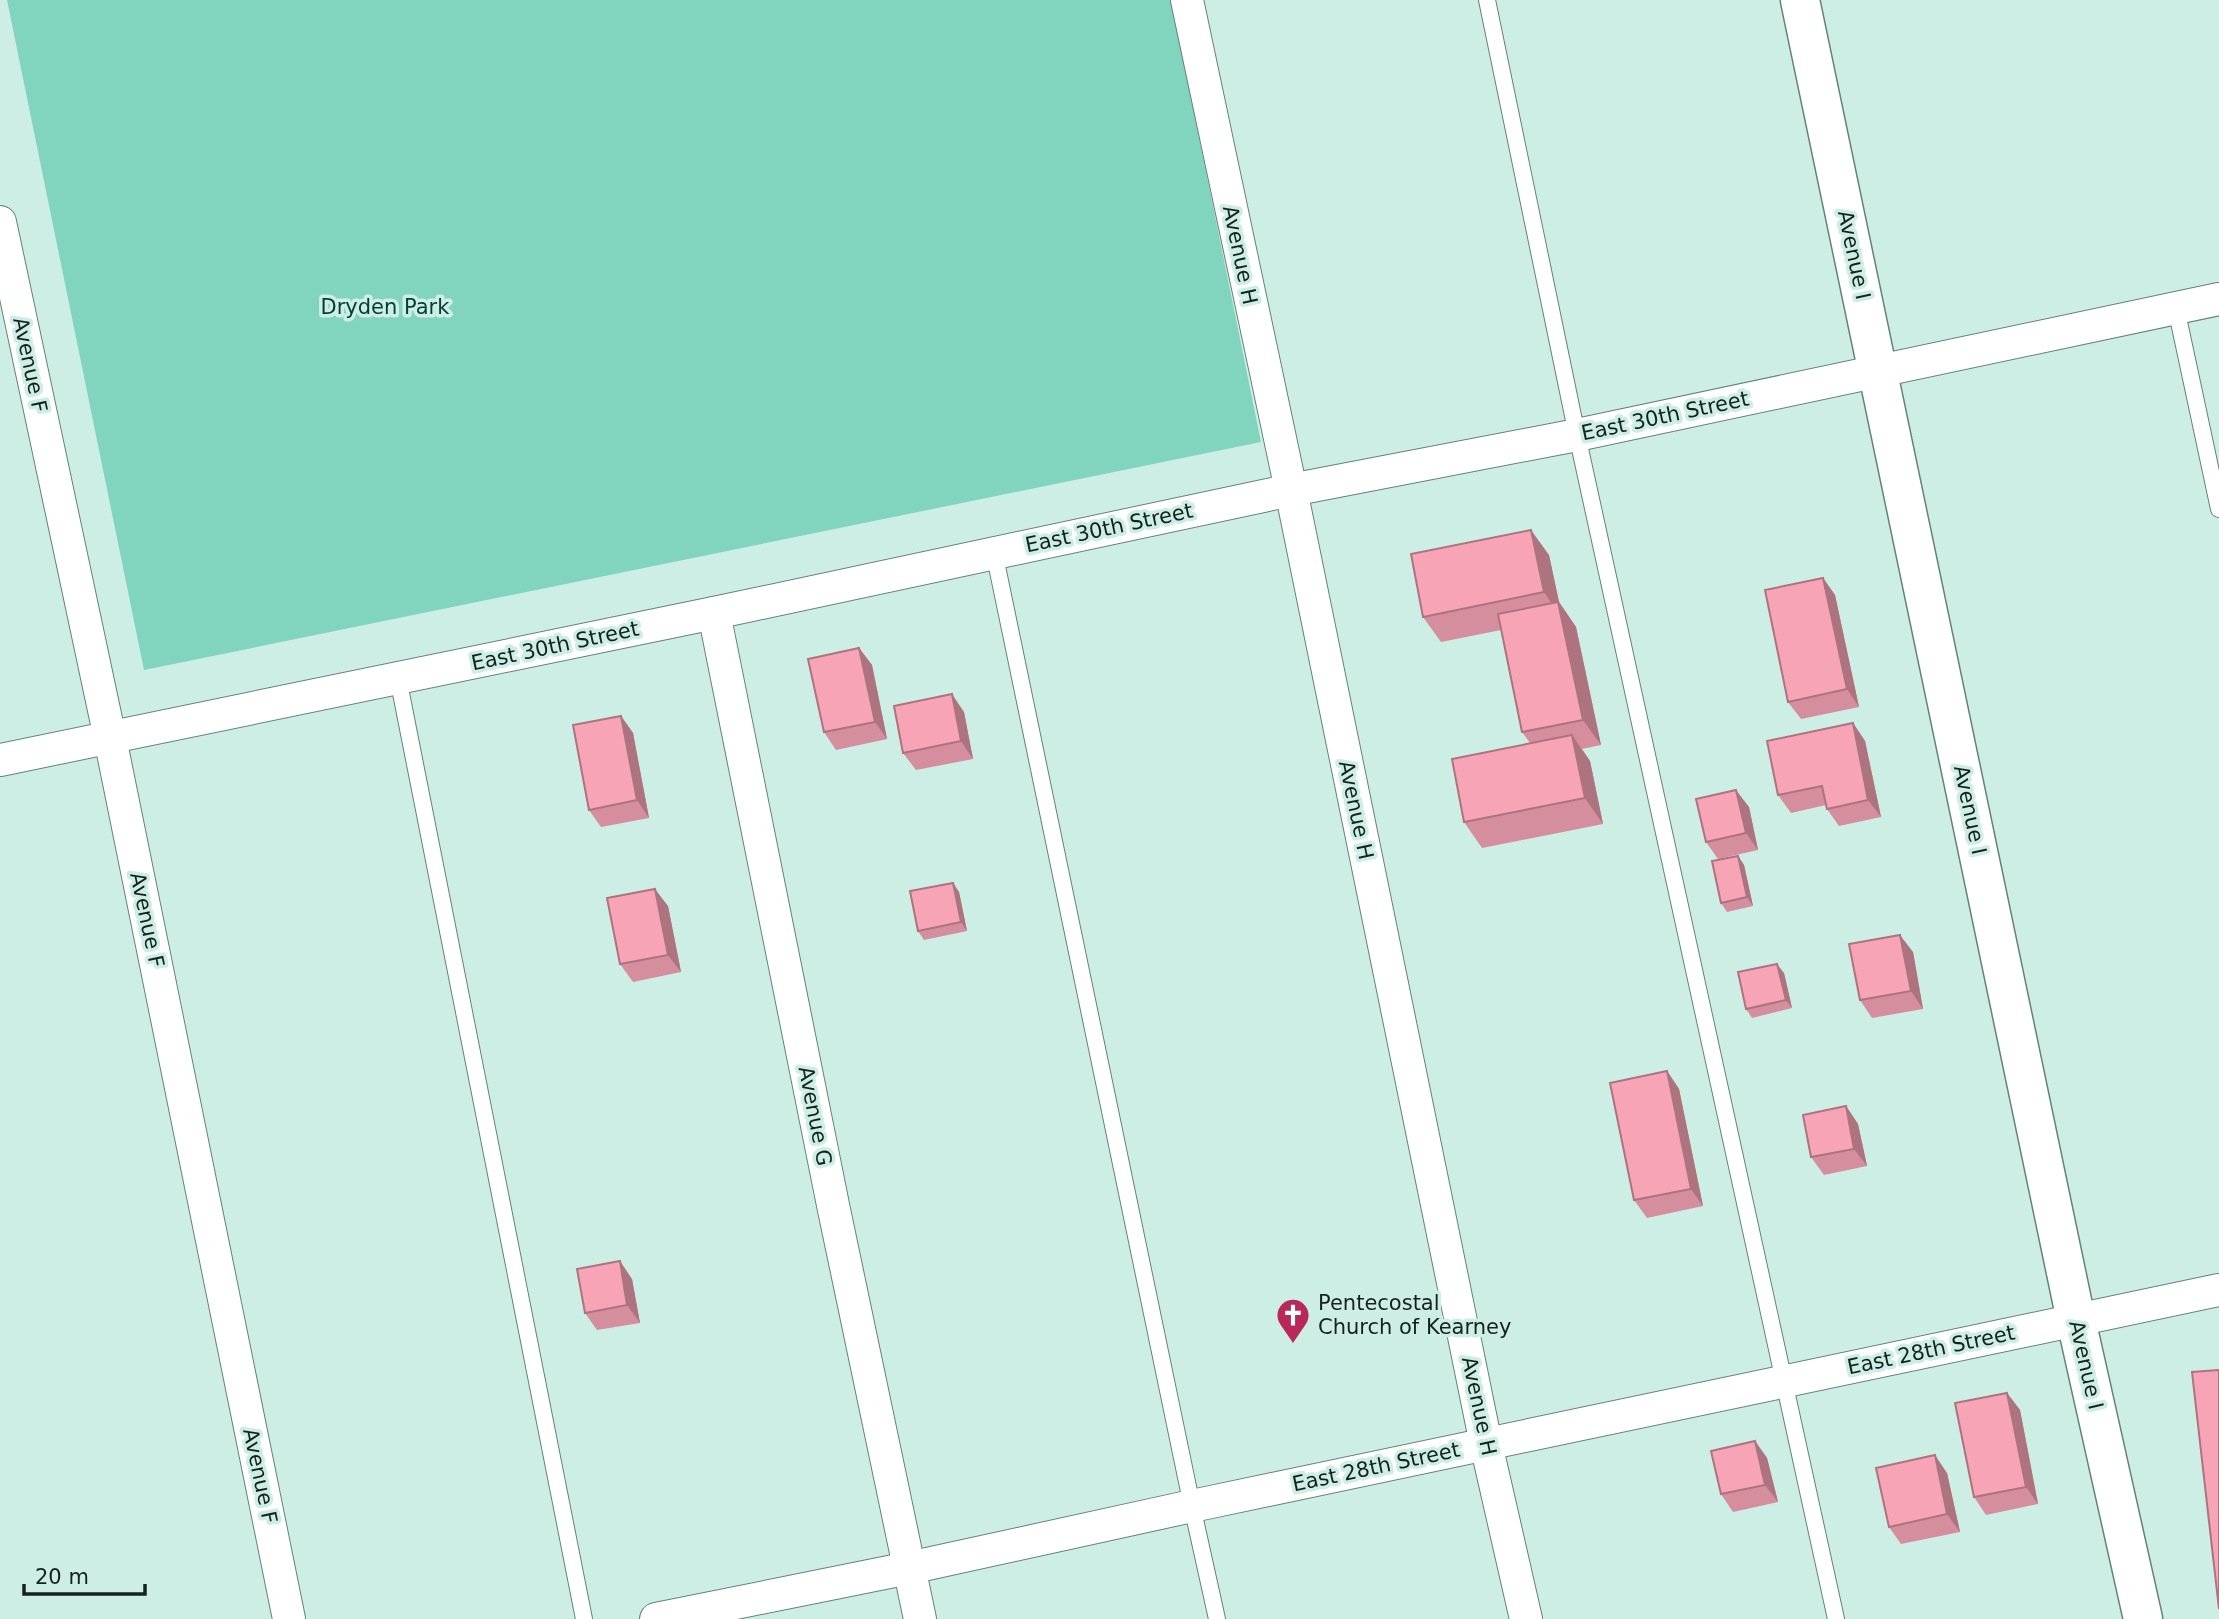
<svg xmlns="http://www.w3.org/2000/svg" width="2219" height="1619" viewBox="0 0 2219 1619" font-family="'DejaVu Sans',sans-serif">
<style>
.green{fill:#81d4be}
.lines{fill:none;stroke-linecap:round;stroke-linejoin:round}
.service-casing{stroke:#648279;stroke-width:18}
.minor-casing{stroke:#648279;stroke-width:34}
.tertiary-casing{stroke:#648279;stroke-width:41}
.service{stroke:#fff;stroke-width:16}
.minor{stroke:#fff;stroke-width:32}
.tertiary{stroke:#fff;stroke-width:38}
.wall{fill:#d48e9d}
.shaded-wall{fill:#ad747f}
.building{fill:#f7a5b6;stroke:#ad747f;stroke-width:2}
.labels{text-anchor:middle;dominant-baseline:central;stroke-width:7;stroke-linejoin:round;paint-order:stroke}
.street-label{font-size:21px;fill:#15221e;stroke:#cdeee4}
.park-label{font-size:21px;fill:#013f34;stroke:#cdeee4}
.poi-label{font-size:21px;fill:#15221e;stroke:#cdeee4;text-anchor:start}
</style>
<rect width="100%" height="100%" fill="#cdeee4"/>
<polygon class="green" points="7,0 1171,0 1261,442 144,670"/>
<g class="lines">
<defs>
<g id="service">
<polyline points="1487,0 1577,435 1836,1619"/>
<polyline points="2176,308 2219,509"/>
<polyline points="994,552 1192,1506 1217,1619"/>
<polyline points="398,678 584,1619"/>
</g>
<g id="minor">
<polyline points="1187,0 1291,490 1486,1444 1526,1619"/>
<polyline points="0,222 110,738 289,1619"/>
<polyline points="714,613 833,1205 920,1619"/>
<polyline points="0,760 714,613 1291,490 1577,435 2219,299"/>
<polyline points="656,1619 909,1568 1192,1506 2219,1290"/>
</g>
<polyline id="tertiary" points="1800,0 2076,1320 2143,1619"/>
</defs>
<use href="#service" class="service-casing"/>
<use href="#minor" class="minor-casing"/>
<use href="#tertiary" class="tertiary-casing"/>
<use href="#service" class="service"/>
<use href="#minor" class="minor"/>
<use href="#tertiary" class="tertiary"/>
</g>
<g class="wall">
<polygon points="1549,555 1559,602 1576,627 1601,745 1582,749 1590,761 1603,824 1482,848 1464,822 1530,743 1522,732 1501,630 1441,642 1423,617"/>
<polygon points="1823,578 1835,595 1859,707 1801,719 1788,702"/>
<polygon points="859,648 872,665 887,739 836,750 824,732"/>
<polygon points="964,712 973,759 916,770 903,753"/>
<polygon points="621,716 633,733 649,818 601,827 589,810"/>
<polygon points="1853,723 1865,741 1881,817 1839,826 1827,809 1826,805 1791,813 1778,795"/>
<polygon points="1749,807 1758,850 1718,859 1706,842"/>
<polygon points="1738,856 1744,865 1753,906 1727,912 1721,903"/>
<polygon points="953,883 959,892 967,931 924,940 918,931"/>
<polygon points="668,906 681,972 633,982 620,964"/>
<polygon points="1913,952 1923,1009 1872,1018 1860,1000"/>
<polygon points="1784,973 1792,1008 1752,1018 1746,1009"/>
<polygon points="1667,1071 1679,1089 1703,1206 1647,1218 1634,1200"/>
<polygon points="1846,1106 1858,1124 1867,1166 1824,1175 1811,1157"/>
<polygon points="632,1279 640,1323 597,1330 585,1313"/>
<polygon points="2007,1393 2020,1410 2038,1504 1986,1515 1974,1497"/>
<polygon points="1755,1441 1767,1458 1778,1502 1733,1512 1721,1494"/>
<polygon points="1947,1473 1960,1532 1901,1544 1889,1527"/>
</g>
<g class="shaded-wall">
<polygon points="1531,530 1549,555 1559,602 1576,627 1601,745 1583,720 1561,618 1544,592"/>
<polygon points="1823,578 1835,595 1859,707 1847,689"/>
<polygon points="859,648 872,665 887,739 875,722"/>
<polygon points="952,694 964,712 973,759 961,741"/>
<polygon points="621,716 633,733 649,818 637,800"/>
<polygon points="1853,723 1865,741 1881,817 1868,800"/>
<polygon points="1572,735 1590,761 1603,824 1585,798"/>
<polygon points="1736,790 1749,807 1758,850 1746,833"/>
<polygon points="1738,856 1744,865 1753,906 1747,897"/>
<polygon points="953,883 959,892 967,931 961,922"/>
<polygon points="655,889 668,906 681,972 668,955"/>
<polygon points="1900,935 1913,952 1923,1009 1911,991"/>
<polygon points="1777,964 1784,973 1792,1008 1786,1000"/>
<polygon points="1667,1071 1679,1089 1703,1206 1691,1189"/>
<polygon points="1846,1106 1858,1124 1867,1166 1854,1149"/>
<polygon points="620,1261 632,1279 640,1323 627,1305"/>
<polygon points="2007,1393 2020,1410 2038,1504 2026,1487"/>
<polygon points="1755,1441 1767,1458 1778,1502 1765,1485"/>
<polygon points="1935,1455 1947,1473 1960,1532 1947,1514"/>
</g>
<g class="building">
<polygon points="1531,530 1544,592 1423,617 1411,554"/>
<polygon points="1823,578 1847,689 1788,702 1765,590"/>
<polygon points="1558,602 1583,720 1522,732 1498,614"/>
<polygon points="859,648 875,722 824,732 808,659"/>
<polygon points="952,694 961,741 903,753 894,706"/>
<polygon points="621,716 637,800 589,810 573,725"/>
<polygon points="1853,723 1868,800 1827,809 1822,786 1778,795 1767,741"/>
<polygon points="1572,735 1585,798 1464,822 1452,759"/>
<polygon points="1736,790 1746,833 1706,842 1696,799"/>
<polygon points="1738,856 1747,897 1721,903 1712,861"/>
<polygon points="953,883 961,922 918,931 910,891"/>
<polygon points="655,889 668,955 620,964 607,898"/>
<polygon points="1900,935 1911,991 1860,1000 1849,944"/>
<polygon points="1777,964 1786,1000 1746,1009 1738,972"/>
<polygon points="1667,1071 1691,1189 1634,1200 1610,1083"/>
<polygon points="1846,1106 1854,1149 1811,1157 1803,1115"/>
<polygon points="620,1261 627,1305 585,1313 577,1269"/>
<polygon points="2219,1370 2219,1609 2192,1372"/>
<polygon points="2007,1393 2026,1487 1974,1497 1955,1403"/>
<polygon points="1755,1441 1765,1485 1721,1494 1711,1451"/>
<polygon points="1935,1455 1947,1514 1889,1527 1876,1468"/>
</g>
<defs>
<symbol id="church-pin" viewBox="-11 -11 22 30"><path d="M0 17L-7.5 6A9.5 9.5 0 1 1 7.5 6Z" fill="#b82959" stroke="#cdeee4"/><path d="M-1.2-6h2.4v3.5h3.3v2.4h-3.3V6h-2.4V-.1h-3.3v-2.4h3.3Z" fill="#fff"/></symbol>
</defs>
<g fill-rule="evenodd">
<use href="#church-pin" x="1274" y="1296" width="38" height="52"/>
</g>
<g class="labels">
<g class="street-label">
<text transform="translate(1240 255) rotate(78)">Avenue H</text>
<text transform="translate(1854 255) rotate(78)">Avenue I</text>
<text transform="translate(30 365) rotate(78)">Avenue F</text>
<text transform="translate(1665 416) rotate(-12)">East 30th Street</text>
<text transform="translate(1109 528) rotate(-12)">East 30th Street</text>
<text transform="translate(555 646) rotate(-12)">East 30th Street</text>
<text transform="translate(1356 810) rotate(78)">Avenue H</text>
<text transform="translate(1970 810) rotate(78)">Avenue I</text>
<text transform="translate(147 920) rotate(78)">Avenue F</text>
<text transform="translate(815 1116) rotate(79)">Avenue G</text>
<text transform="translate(1931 1350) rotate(-12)">East 28th Street</text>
<text transform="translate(2086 1365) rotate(77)">Avenue I</text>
<text transform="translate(1479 1406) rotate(78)">Avenue H</text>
<text transform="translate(1376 1467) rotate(-12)">East 28th Street</text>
<text transform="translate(260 1476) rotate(78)">Avenue F</text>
</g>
<g class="park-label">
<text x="385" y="307">Dryden Park</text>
</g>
<g class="poi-label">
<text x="1318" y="1303">Pentecostal<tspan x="1318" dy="24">Church of Kearney</tspan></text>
</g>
</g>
<path d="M24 1584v10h121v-10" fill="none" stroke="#15221e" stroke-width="3.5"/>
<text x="35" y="1584" font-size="21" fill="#15221e" stroke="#cdeee4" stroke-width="5" paint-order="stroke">20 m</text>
</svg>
